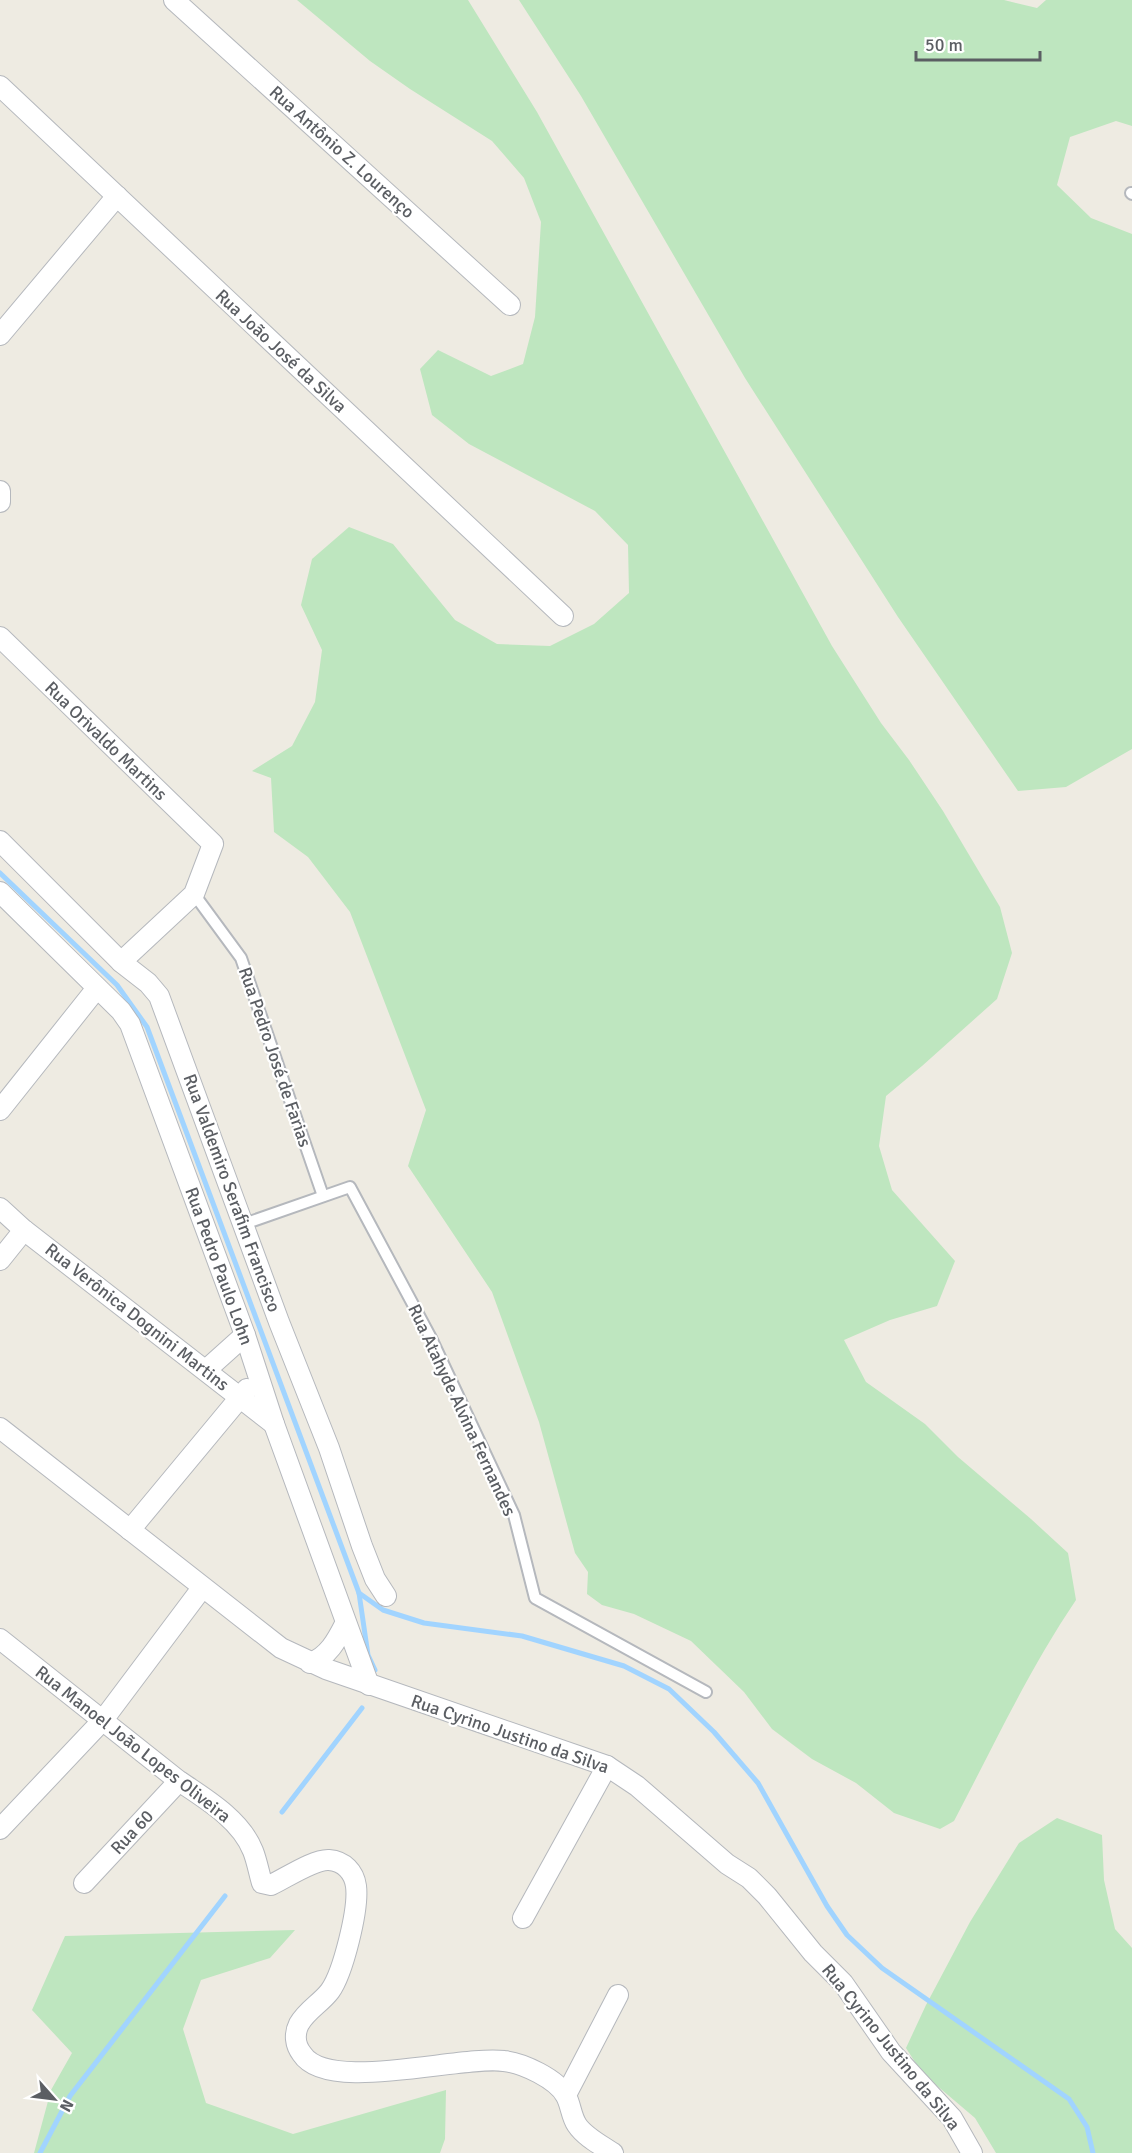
<svg xmlns="http://www.w3.org/2000/svg" width="1132" height="2153" viewBox="0 0 1132 2153" font-family="Signika,sans-serif">
<style>
.green{fill:#bee6bf}
.lines{fill:none;stroke-linecap:round;stroke-linejoin:round}
.stream{stroke:#a1d4ff;stroke-width:5}
.lane-casing{stroke:#b5b8bd;stroke-width:14}
.street-casing{stroke:#b5b8bd;stroke-width:22}
.lane{stroke:#fff;stroke-width:10}
.street{stroke:#fff;stroke-width:20}
.labels{text-anchor:middle;dominant-baseline:central;stroke-width:4.5;stroke-linejoin:round;paint-order:stroke}
.street-label{font-size:18px;fill:#5b5e63;stroke:#fff}
</style>
<rect width="100%" height="100%" fill="#eeebe2"/>
<g class="green">
<path d="M297 0H468L537 112 832 646 881 723 909 760 943 811 1000 907 1012 953 997 999 922 1066 886 1096 879 1146 892 1190 955 1261 937 1306 890 1320 844 1340 866 1382 925 1424 958 1457 1031 1519 1068 1553 1076 1600C1028 1671 993 1747 954 1821L940 1829 894 1813 856 1783 812 1759 772 1729 744 1692 691 1641 634 1614 602 1605 587 1594 588 1572 575 1553 539 1422 492 1292 408 1166 426 1110 350 912 308 857 274 832 271 778 252 771 292 746 315 702 322 650 301 605 312 559 349 527 393 544 455 620 497 644 550 646 594 624 629 593 628 545 595 511 469 444 432 415 420 369 438 350 491 376 523 364 535 317 541 222 524 178 492 141 410 89 370 61Z"/>
<polygon points="519,0 1004,0 1037,8 1046,0 1132,0 1132,126 1116,121 1070,137 1057,185 1091,218 1132,234 1132,749 1066,787 1018,791 898,617 745,378 581,96"/>
<polygon points="1057,1818 1102,1835 1104,1880 1115,1929 1132,1948 1132,2153 996,2153 975,2118 922,2073 906,2048 926,2005 970,1922 1019,1843"/>
<polygon points="295,1930 270,1958 201,1980 183,2029 206,2103 293,2134 446,2090 445,2139 440,2153 34,2153 51,2090 72,2053 32,2010 65,1936"/>
</g>
<g class="lines">
<g class="stream">
<polyline points="0,873 117,985 147,1027 359,1593 368,1655 375,1670"/>
<polyline points="359,1593 383,1610 424,1623 522,1636 624,1666 669,1689 714,1732 758,1783 827,1906 847,1935 882,1968 1069,2099 1087,2127 1093,2153"/>
<polyline points="282,1812 362,1708"/>
<polyline points="40,2153 70,2096 225,1896"/>
</g>
<defs>
<g id="lane">
<polyline points="1131,193 1132,194"/>
<polyline points="194,894 241,958 323,1196"/>
<polyline points="244,1224 350,1187 431,1338 514,1515 535,1598 706,1692"/>
</g>
<g id="street">
<polyline points="174,0 510,305"/>
<polyline points="0,86 563,616"/>
<polyline points="0,335 117,196"/>
<polyline points="0,491 0,502"/>
<polyline points="0,637 213,844 194,894 121,962"/>
<polyline points="0,841 121,962 148,983 159,996 279,1322 329,1448 362,1546 375,1579 386,1596"/>
<polyline points="0,892 121,1011 130,1024 245,1335 274,1424 369,1685"/>
<polyline points="0,1110 97,988"/>
<polyline points="0,1208 24,1230 274,1424"/>
<polyline points="0,1260 24,1230"/>
<polyline points="206,1370 245,1335"/>
<polyline points="0,1428 281,1648 326,1669 607,1766 637,1786 727,1864 749,1878 767,1896 813,1953 843,1983 891,2052 952,2118 972,2153"/>
<polyline points="130,1530 247,1389"/>
<path d="M0 1639 179 1781C206 1799 241 1820 253 1851 257 1861 259 1873 262 1883L271 1885C286 1878 314 1859 329 1860 344 1861 354 1872 356 1886 359 1909 343 1973 330 1991 321 2003 307 2010 299 2024 294 2034 295 2045 302 2054 328 2094 460 2055 504 2061 523 2063 557 2079 566 2096 571 2105 571 2116 577 2125 585 2137 601 2145 613 2153"/>
<path d="M310 1663C328 1657 337 1640 345 1624"/>
<polyline points="0,1829 103,1720 202,1588"/>
<polyline points="84,1883 179,1781"/>
<polyline points="523,1918 607,1766"/>
<polyline points="566,2095 618,1995"/>
</g>
</defs>
<use href="#lane" class="lane-casing"/>
<use href="#street" class="street-casing"/>
<use href="#lane" class="lane"/>
<use href="#street" class="street"/>
</g>
<g class="labels">
<g class="street-label">
<text transform="translate(342 152) rotate(42)">Rua Antônio Z. Lourenço</text>
<text transform="translate(281 351) rotate(43)">Rua João José da Silva</text>
<text transform="translate(106 741) rotate(44)">Rua Orivaldo Martins</text>
<text transform="translate(275 1057) rotate(71)">Rua Pedro José de Farias</text>
<text transform="translate(232 1193) rotate(70)">Rua Valdemiro Serafim Francisco</text>
<text transform="translate(219 1266) rotate(70)">Rua Pedro Paulo Lohn</text>
<text transform="translate(137 1317) rotate(38)">Rua Verônica Dognini Martins</text>
<text transform="translate(462 1410) rotate(65)">Rua Atahyde Alvina Fernandes</text>
<text transform="translate(510 1734) rotate(19)">Rua Cyrino Justino da Silva</text>
<text transform="translate(133 1744) rotate(38)">Rua Manoel João Lopes Oliveira</text>
<text transform="translate(132 1832) rotate(-47)">Rua 60</text>
<text transform="translate(891 2047) rotate(51)">Rua Cyrino Justino da Silva</text>
</g>
</g>
<g transform="translate(54 2099) rotate(118)" stroke="#ffffff" stroke-width="4.5" paint-order="stroke">
<path d="M0-4.5L10 22L0 15L-10 22Z" fill="#5b5e63"/>
<text y="-9" font-size="16" font-weight="bold" text-anchor="middle" fill="#5b5e63">N</text>
</g>
<path d="M916 51v9h124v-9" fill="none" stroke="#5b5e63" stroke-width="3"/>
<text x="925" y="51" font-size="18" fill="#5b5e63" stroke="#ffffff" stroke-width="4.5" paint-order="stroke">50 m</text>
</svg>
